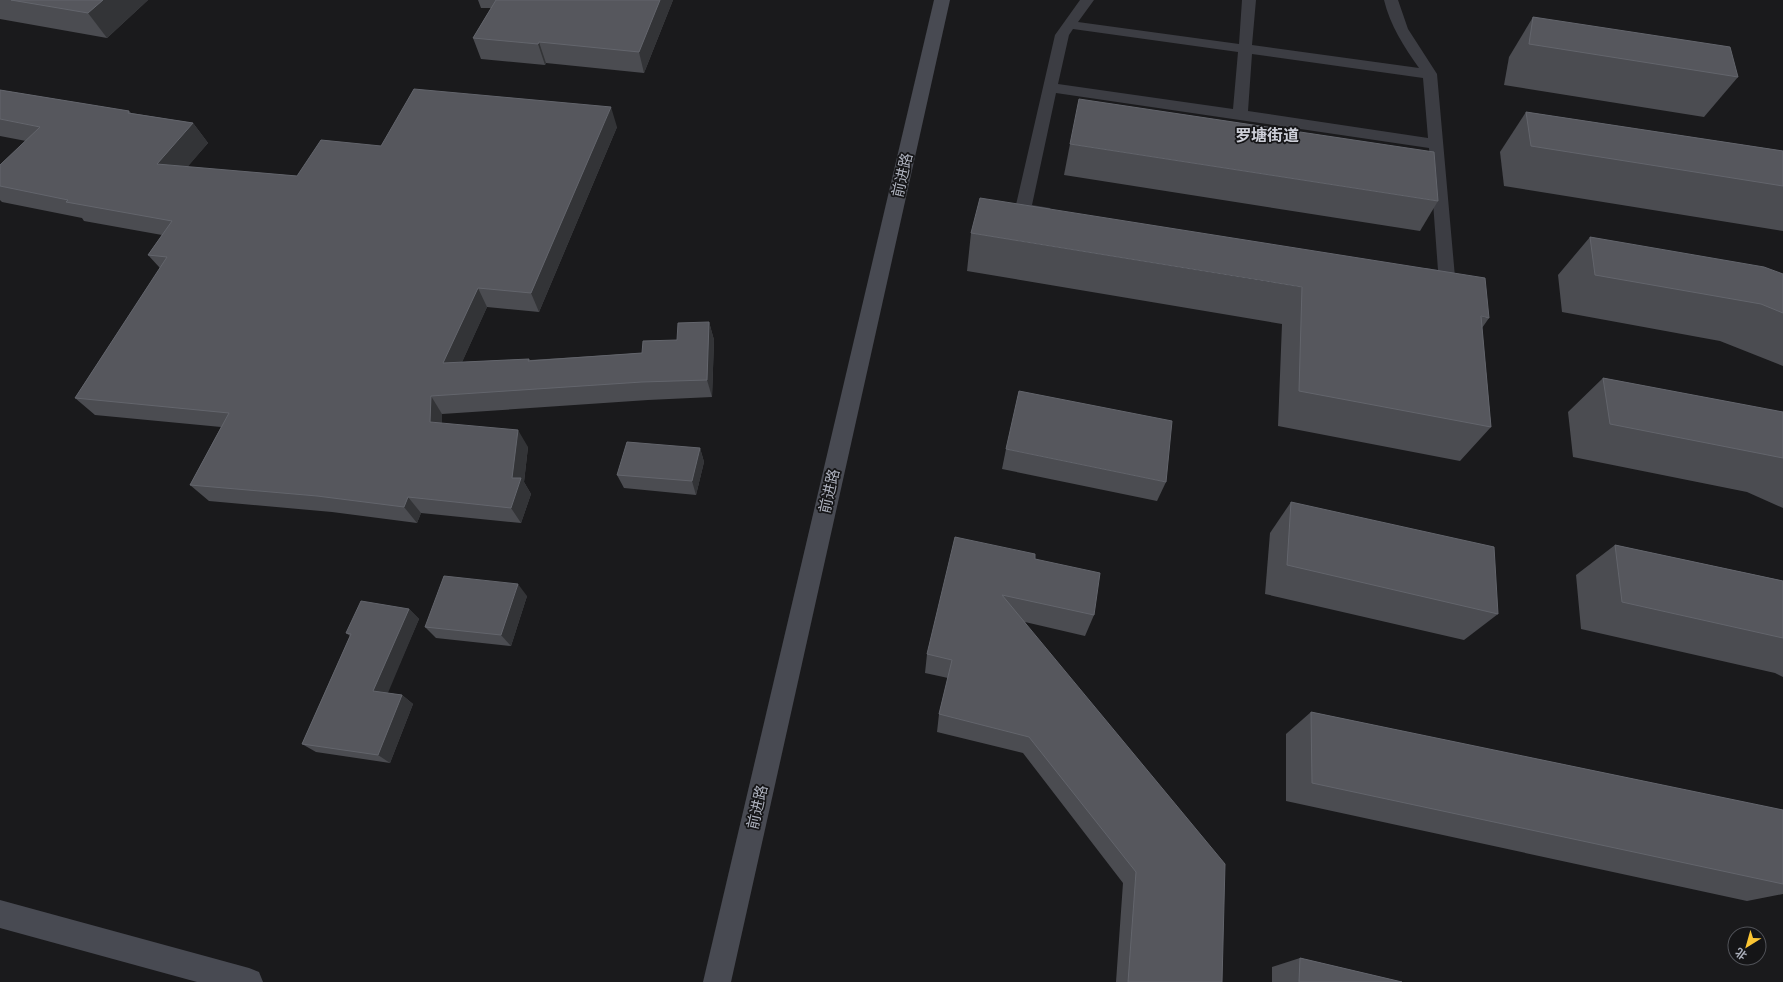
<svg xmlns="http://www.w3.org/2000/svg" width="1783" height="982" viewBox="0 0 1783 982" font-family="'Titillium Web','Noto Sans SC',sans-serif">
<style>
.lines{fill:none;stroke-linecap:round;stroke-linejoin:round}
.lane{fill:#3c3d43;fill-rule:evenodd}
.secondary{fill:#484a52;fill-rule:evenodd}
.wall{fill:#4b4c51}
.shaded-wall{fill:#333437}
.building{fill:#56575d;stroke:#63656c}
.labels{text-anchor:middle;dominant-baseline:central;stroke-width:3.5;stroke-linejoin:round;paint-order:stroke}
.street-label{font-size:15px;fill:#acb0bc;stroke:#151517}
.far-district-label{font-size:16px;font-weight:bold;fill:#cdcfd8;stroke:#151517}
</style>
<rect width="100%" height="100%" fill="#1a1a1c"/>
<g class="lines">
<path class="lane" d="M1080 0H1094L1078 22 1239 44 1242 0H1256L1252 45 1419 68C1404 47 1390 25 1384 0H1398L1408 29 1437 74 1455 277 1453 281C1443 284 1430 281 1420 278L1418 274 1420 270 1426 268 1438 270 1429 148 1056 93 1032 205 1050 208 1052 212 1050 216 1044 218 1017 213 1015 209 1055 35ZM1073 29 1238 52 1233 109 1058 84 1069 35ZM1252 54 1423 78 1428 138 1248 111Z"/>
<g class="secondary">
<polygon points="934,0 950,0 731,982 703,982"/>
<polygon points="0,900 249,968 259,972 263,982 197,982 0,928"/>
</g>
</g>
<g class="wall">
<polygon points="0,0 148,0 107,38 0,19"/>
<polygon points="478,0 673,0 644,73 546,63 545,65 481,59 473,38 491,8 481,8"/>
<polygon points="1533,17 1738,77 1704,117 1504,85 1509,57"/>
<polygon points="0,90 129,111 131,113 193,123 208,143 187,167 297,176 381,146 617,127 539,312 487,307 462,362 529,359 530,360 642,353 677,340 709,322 714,340 712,397 648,400 442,414 442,424 528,447 524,482 531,494 521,523 421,513 417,523 332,512 209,501 190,485 221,427 95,415 75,398 160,268 148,255 162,235 84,221 82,218 2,202 0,200 0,165 26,141 0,136"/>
<polygon points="1526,112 1783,151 1783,231 1504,186 1500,152"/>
<polygon points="1070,144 1438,201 1420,231 1064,175"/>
<polygon points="971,233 1489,318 1482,328 1491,427 1460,461 1278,426 1282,324 967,271"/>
<polygon points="1590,237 1783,274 1783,366 1720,341 1562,312 1558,275"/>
<polygon points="1603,378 1783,412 1783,508 1747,492 1573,457 1568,412"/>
<polygon points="700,448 704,462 696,495 624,488 617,475"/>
<polygon points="1006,449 1166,482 1157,501 1002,469"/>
<polygon points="1291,502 1498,614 1464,640 1265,594 1270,533"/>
<polygon points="1615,545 1783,581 1783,677 1775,673 1581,629 1576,575"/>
<polygon points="1035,559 1094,615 1085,636 1025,622 1222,982 1116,982 1123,883 1023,753 937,732 939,714 948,678 925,673 927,654"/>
<polygon points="527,596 511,646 436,638 425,627"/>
<polygon points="409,609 419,619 387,693 402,695 413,704 390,763 316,752 302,744 350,636 346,633"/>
<polygon points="1311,712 1783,810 1783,894 1747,901 1286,801 1286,734"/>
<polygon points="1300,958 1402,982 1272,982 1272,967"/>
</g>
<g class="shaded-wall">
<polygon points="103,0 148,0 107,38 88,13"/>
<polygon points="660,0 673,0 644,73 639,52"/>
<polygon points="539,42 546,63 545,65 538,44"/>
<polygon points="611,107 617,127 539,312 531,293"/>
<polygon points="193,123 208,143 173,184 157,164"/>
<polygon points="478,288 487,307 454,380 443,363"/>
<polygon points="709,322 714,340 712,397 707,380"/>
<polygon points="431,396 442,414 442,439 430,422"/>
<polygon points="518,430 528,447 524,482 531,494 521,523 511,508 512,478"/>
<polygon points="700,448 704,462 696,495 692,481"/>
<polygon points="408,497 421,513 417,523 404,507"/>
<polygon points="518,584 527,596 511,646 501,635"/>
<polygon points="409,609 419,619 385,700 373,691"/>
<polygon points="402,695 413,704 390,763 378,755"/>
</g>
<g class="building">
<polygon points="11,0 103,0 88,13"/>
<polygon points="496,0 660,0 639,52 539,42 538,44 473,38"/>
<polygon points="1533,17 1730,47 1738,77 1529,44"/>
<polygon points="414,89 611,107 531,293 478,288 443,363 529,359 528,361 642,353 643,341 677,340 678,323 709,322 707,380 642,382 431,396 430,422 518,430 512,478 521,478 511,508 408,497 404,507 317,496 190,485 229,413 75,398 167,257 148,255 172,221 66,202 68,200 0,186 0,165 40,127 0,119 0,90 129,111 128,113 193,123 157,164 297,176 321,140 381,146"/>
<polygon points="1079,99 1434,152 1438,201 1070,144"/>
<polygon points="1526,112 1783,151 1783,186 1531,146"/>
<polygon points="980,198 1485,278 1489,318 1481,316 1491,427 1299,391 1302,287 971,233"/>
<polygon points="1590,237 1764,267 1783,274 1783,313 1761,304 1595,275"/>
<polygon points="1603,378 1783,412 1783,458 1610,424"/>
<polygon points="1019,391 1172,421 1166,482 1006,449"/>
<polygon points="627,442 700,448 692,481 617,475"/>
<polygon points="1291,502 1494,547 1498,614 1287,565"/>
<polygon points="955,537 1035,554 1035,559 1100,573 1094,615 1002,595 1225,864 1222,982 1128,982 1136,872 1029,737 939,714 952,660 927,654"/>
<polygon points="1615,545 1783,581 1783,638 1622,602"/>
<polygon points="444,576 518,584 501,635 425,627"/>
<polygon points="361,601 409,609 373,691 402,695 378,755 302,744 351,634 346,633"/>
<polygon points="1311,712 1783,810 1783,884 1312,783"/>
<polygon points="1300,958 1402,982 1299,982"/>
</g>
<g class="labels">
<g class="street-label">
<text transform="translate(902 175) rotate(-77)">前进路</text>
<text transform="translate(829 491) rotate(-77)">前进路</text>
<text transform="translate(757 807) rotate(-77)">前进路</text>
</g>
<g class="far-district-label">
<text x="1267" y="135">罗塘街道</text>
</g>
</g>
<g transform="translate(1747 946) rotate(217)"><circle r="19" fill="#151517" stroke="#515359"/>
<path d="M0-3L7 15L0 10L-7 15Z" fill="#fbc533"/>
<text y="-6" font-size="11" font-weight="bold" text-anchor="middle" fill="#acb0bc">北</text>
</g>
</svg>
